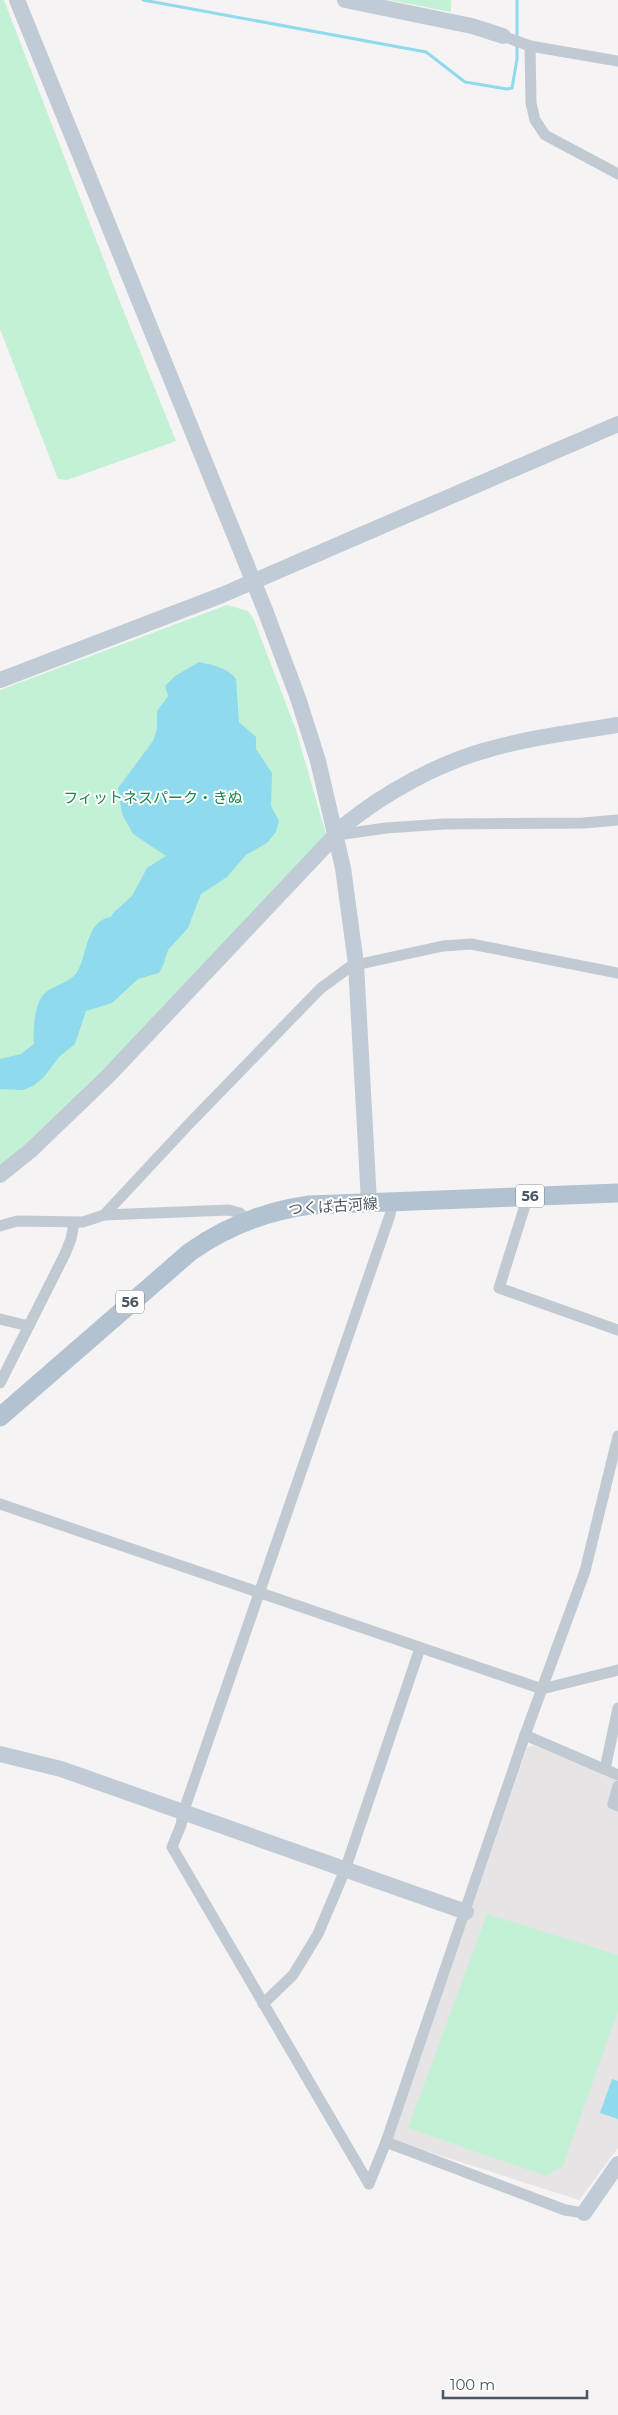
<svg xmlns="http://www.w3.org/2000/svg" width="618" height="2415" viewBox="0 0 618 2415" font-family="Montserrat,'Noto Sans JP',sans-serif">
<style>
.education{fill:#e6e4e5}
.green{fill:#c3f1d5}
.water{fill:#90daee}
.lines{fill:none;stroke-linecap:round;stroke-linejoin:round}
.stream{stroke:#90daee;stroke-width:3}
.street{stroke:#c1cad2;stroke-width:11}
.secondary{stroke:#c1cbd6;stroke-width:16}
.primary{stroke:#b3c2d1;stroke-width:19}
.labels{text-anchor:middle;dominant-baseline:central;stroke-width:4;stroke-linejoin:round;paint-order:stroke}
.shield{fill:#fff;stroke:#808990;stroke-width:1}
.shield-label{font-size:14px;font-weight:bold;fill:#4a5661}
.park-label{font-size:15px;fill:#17864f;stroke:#fff}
.street-label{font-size:15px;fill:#4a5661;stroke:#fff}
</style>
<rect width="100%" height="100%" fill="#f5f3f3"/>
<polygon class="education" points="533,1745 617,1779 608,1805 618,1809 618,2148 579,2200 392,2140 527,1748"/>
<g class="green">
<polygon points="0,0 4,0 120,302 176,441 67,480 58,479 0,329"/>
<polygon points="389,0 451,0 451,12"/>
<polygon points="227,605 248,611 254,620 296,730 326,834 150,1024 25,1145 0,1166 0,690"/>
<polygon points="487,1914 618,1955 618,2011 563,2166 546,2176 408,2128"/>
</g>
<g class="water">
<path d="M199 662C211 665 228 667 236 679L239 722 256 737V749L272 773 271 806 279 821 276 832 267 843 246 855 227 877 201 894 188 928 168 950 164 963 159 973 138 979 112 1003 86 1011 75 1044 60 1056 43 1078 33 1086 23 1090 0 1089V1059L21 1054 34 1044C33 1032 34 1014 39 1002 45 985 68 986 77 972 88 955 85 921 111 917L113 913 132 896 147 868 166 856 133 834 122 814 118 788 153 741 157 729V711L168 696 165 686 175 676Z"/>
<polygon points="612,2079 618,2081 618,2119 600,2113"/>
</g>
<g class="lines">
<polyline class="stream" points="143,0 426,52 465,82 507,89 512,88 517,59 517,0"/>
<g class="street">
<polyline points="503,36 530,46 618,61"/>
<polyline points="530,46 531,103 535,120 545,135 618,174"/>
<polyline points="337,835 386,828 444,824 583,823 618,820"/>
<polyline points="528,1196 499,1288 618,1330"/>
<polyline points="104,1215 188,1125 320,989 351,966 443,946 471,944 618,973"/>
<polyline points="0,1226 17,1221 83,1222 104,1215 229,1210 240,1213 245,1221"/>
<polyline points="0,1319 29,1326"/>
<polyline points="0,1383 65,1254 71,1239 74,1223"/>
<polyline points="0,1504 542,1689 618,1670"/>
<polyline points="525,1735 618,1775"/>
<polyline points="605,1769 618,1708"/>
<polyline points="618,1786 613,1804 618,1806"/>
<polyline points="263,2004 293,1975 318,1934 345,1870 420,1648"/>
<polyline points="386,2142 565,2210 584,2213"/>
<polyline points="369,2184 172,1847 181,1825 183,1813 390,1215 392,1202"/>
<polyline points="369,2184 386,2142 525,1735 585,1571 618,1436"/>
</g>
<g class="secondary">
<polyline points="17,0 265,610 298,698 318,761 343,868 356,964 369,1202"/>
<polyline points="345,0 472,26 503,36"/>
<polyline points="0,680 222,595 618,424"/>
<path d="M0 1175 31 1150 109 1075 346 824C385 793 435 765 483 751 527 738 573 732 618 725"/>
<polyline points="0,1754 61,1769 466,1912"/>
<polyline points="584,2213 618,2164"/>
</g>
<path class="primary" d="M0 1417 190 1252C227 1226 266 1211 310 1205L618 1193"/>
</g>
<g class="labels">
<g class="shield">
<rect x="516" y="1184.5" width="28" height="23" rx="4"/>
<rect x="116" y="1290.5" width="28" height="23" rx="4"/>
</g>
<g class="shield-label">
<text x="530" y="1196">56</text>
<text x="130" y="1302">56</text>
</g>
<g class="park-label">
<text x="153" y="797">フィットネスパーク・きぬ</text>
</g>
<g class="street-label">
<text transform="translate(333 1206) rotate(-4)">つくば古河線</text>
</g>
</g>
<path d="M443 2390v8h144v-8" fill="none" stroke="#4a5661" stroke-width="2.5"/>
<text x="450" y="2390" font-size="15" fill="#4a5661" stroke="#ffffff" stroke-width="4" paint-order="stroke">100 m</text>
</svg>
